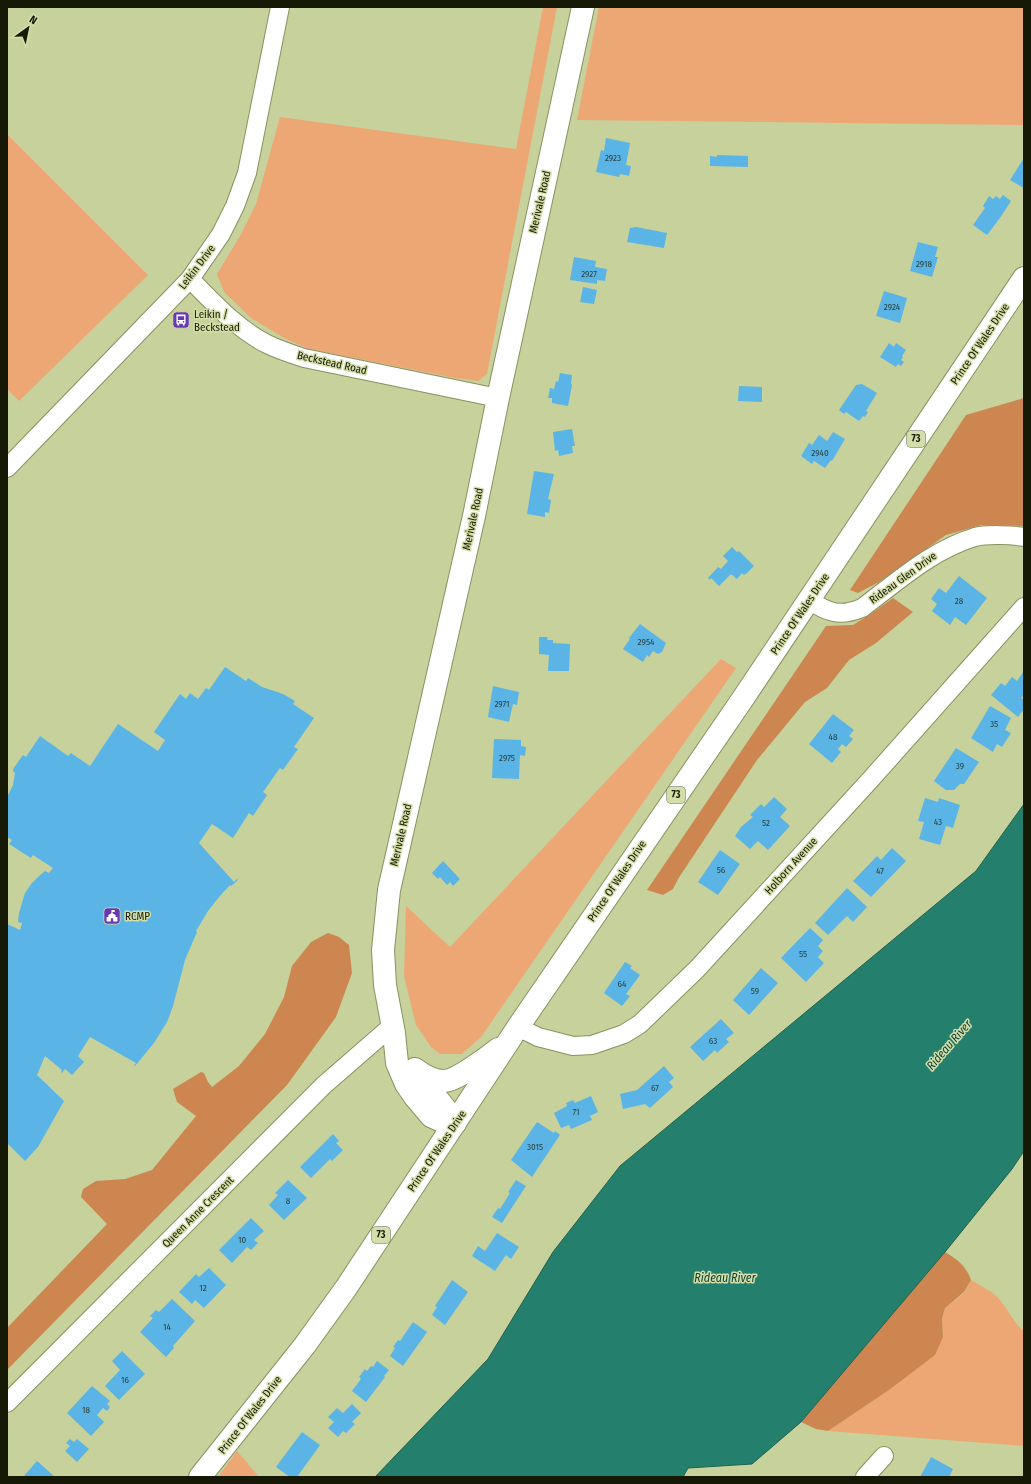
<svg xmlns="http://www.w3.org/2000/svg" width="1031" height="1484" viewBox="0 0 1031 1484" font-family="'Fira Sans Condensed',sans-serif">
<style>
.green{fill:#eca775}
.forest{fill:#cd8650}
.water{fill:#24806d;stroke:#20614e}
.building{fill:#5bb4e6}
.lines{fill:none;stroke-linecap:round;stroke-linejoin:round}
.minor-casing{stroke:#89925f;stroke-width:20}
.major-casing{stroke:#89925f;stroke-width:24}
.minor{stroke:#fff;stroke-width:18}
.major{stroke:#fff;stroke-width:22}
.labels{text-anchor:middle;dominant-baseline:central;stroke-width:3;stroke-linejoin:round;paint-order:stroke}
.number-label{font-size:9px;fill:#27403d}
.shield{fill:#d4dea8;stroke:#4f5436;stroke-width:1}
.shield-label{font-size:10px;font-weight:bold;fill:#161905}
.street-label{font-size:11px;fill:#161905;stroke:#d4dea8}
.poi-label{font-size:11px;fill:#161905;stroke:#d4dea8;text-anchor:start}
.water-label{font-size:12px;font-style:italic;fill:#0c4136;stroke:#d4dea8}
</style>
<rect width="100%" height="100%" fill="#c7d19b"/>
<g class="green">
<polygon points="543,7 557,7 487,374 478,381 455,378 309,349 286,339 251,318 224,292 217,274 240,236 256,204 280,117 516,149"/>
<polygon points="599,7 1024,7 1024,125 577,120"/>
<polygon points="7,134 148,275 19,401 7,389"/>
<polygon points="721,659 736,668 481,1037 462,1054 440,1054 431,1047 416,1025 404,976 406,906 450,947"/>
<path d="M971 1280C979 1285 988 1289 995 1295 1006 1304 1014 1325 1024 1331V1446L828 1431 889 1390 910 1373 943 1337 942 1319 945 1308 964 1293Z"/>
<polygon points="237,1451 259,1477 218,1477"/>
</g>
<g class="forest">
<polygon points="1024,398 1024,526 981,525 946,535 879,582 858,593 850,590 966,415"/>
<polygon points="893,598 913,612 876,643 849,660 827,688 805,702 757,760 678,879 673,889 663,895 647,890 826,626 853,625 875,611"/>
<polygon points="328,933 339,937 349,945 352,973 336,1017 287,1085 7,1370 7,1328 107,1224 81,1197 83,1189 96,1181 125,1179 152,1170 196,1116 177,1102 173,1089 201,1072 204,1073 208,1082 212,1087 239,1066 265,1034 284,997 292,966 311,942"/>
<path d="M945 1252C958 1260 966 1266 971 1280L964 1292 945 1308 942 1319 943 1337 935 1355 889 1390 828 1431 816 1429 801 1422Z"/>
</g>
<polygon class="water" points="1024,804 1024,1151 1012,1169 945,1252 801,1422 752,1464 688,1468 683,1477 375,1477 488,1359 553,1252 620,1166 976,871"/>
<g class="building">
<polygon points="606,138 630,143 626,165 631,166 629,176 620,174 619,177 596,172 601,150 604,151"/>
<polygon points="717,155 748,156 748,167 710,166 710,156 717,157"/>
<polygon points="1024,158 1024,188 1010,180"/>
<polygon points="1003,195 1011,201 1000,218 987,235 973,225 985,208 983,206 989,196 993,199 996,196 1000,199"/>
<polygon points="636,227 667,233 664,248 627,242 630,228"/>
<polygon points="918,242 938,247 935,257 938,257 932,277 910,271"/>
<polygon points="574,257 596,261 595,267 607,269 605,281 597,280 597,284 570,280"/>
<polygon points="583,287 597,290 594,304 580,302"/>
<polygon points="884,291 907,298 900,323 876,316"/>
<polygon points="889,343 894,347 896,343 906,350 902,356 903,357 901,360 904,362 901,366 898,364 896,367 880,357"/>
<polygon points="560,373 572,375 571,384 572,385 568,406 552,403 552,398 548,398 550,388 554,389 556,381 558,382"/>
<polygon points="862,384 877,393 866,411 868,412 865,417 863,416 859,421 846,412 844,414 839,410 856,385"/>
<polygon points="739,386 762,387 762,402 738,401"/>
<polygon points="572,429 575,446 572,446 573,453 559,456 558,450 555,451 553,432"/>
<polygon points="833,432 845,439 832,461 831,460 825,468 814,461 812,464 801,456 809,443 812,445 819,435 827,441"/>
<polygon points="534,471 554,474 548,499 551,500 549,513 545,512 545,517 527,514"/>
<polygon points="732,547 737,552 739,551 754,566 747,573 744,575 742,573 737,579 731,574 719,586 711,578 710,580 708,578 718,567 721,569 728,561 723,556"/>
<polygon points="959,576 987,598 966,625 955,617 950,625 932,611 937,604 931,599 939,588 946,593"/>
<polygon points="640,624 666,643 662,652 658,654 653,651 649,657 647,655 643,662 623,649 630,639 629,638"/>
<polygon points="539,637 548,637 547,640 553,640 553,643 570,644 569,671 548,671 549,655 539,654"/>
<polygon points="225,667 246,681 248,678 262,687 283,694 295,701 293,704 314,718 294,747 298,749 283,770 280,768 263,792 267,795 253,816 249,813 233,838 212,824 199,843 234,882 237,879 238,880 231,886 230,885 219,897 208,911 196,931 197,932 185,960 173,1006 167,1022 154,1043 135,1066 134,1065 136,1063 90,1037 78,1056 84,1062 72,1075 65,1069 62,1073 61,1072 62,1070 45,1056 37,1075 64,1101 38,1147 25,1161 7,1143 7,924 20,930 22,923 18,922 19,913 25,893 32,883 39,876 45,871 49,873 53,868 33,855 31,858 9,844 12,840 7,837 7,797 13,785 15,773 13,771 13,769 23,755 26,757 40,736 68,756 71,753 90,766 118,724 158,751 165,740 154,732 180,694 186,699 190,693 198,699 206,688 209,690"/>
<polygon points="1024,671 1024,695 1021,698 1024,700 1024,709 1018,717 991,695 1001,683 1005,686 1012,677 1017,681"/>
<polygon points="493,686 519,692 517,705 513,704 509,722 488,717"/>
<polygon points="990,706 1011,718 1005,730 1011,733 1002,747 997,744 993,752 971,738"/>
<polygon points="833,714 854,730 849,736 853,739 846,747 842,744 838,749 841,752 832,763 809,744"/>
<polygon points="494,739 521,740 521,746 526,747 525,756 520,755 519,779 492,778"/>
<polygon points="956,748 979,762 964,784 960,784 954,790 946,790 934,781"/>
<polygon points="774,797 787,809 780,817 790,826 768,850 758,841 750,849 735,836 741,827 753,817 750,815 761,804 764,807"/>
<polygon points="925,798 938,802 939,798 960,805 953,828 946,826 940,845 919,839 924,822 918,821"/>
<polygon points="892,848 906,861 871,897 853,881 877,856 881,860"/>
<polygon points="720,850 740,864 718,895 698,882"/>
<polygon points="443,861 460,879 453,886 450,882 447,885 440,877 438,879 432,873"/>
<polygon points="847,888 867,907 853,922 847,916 828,935 815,923"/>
<polygon points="810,928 823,940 818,946 823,951 818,957 824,963 806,982 781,958"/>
<polygon points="625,962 632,966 630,968 640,975 626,994 630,996 622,1006 604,993"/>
<polygon points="761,968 778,983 749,1015 733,1000"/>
<polygon points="721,1019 734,1033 726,1039 729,1042 717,1053 715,1050 703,1061 690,1047"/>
<polygon points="664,1066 674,1078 669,1082 673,1087 650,1108 645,1104 623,1109 620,1094 637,1090"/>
<polygon points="591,1096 598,1112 590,1116 592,1120 571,1129 569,1125 561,1128 554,1113 567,1106 566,1103 573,1100 575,1103"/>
<polygon points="537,1122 554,1133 555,1131 560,1135 532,1177 511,1160"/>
<polygon points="333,1134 339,1141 336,1143 343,1150 332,1161 330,1159 311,1178 300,1167"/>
<polygon points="288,1180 307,1198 284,1220 269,1205 278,1195 275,1193"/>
<polygon points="516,1180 526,1186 502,1223 492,1217 498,1208 500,1209 510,1193 508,1192"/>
<polygon points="251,1218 264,1231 254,1240 258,1243 251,1250 247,1247 232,1263 219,1250"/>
<polygon points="497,1233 519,1247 511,1259 506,1255 495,1271 472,1256 478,1246 485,1251"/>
<polygon points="209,1268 226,1285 204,1308 195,1300 192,1304 179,1292 196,1274 199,1277"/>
<polygon points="452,1280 468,1292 445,1325 432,1315 437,1307 435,1306"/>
<polygon points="172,1299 195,1321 173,1346 174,1348 166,1357 140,1332 153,1318 150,1316 156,1310 159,1312"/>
<polygon points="413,1322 427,1332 403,1366 390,1356 395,1348 393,1347 398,1340 400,1341"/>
<polygon points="122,1351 145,1374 119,1400 105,1386 120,1370 112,1361"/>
<polygon points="377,1361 389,1370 384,1376 385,1377 366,1402 352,1391 361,1379 359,1377 365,1369 367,1371 371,1366 373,1367"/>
<polygon points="92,1386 110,1401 107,1404 110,1407 107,1411 103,1408 97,1415 104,1422 91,1436 67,1413"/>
<polygon points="352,1404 361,1413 352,1422 355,1424 346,1433 343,1431 338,1437 328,1428 334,1422 328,1417 337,1408 343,1413"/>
<polygon points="302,1432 320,1445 297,1477 290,1477 276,1467"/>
<polygon points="70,1439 74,1442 77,1439 89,1449 77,1462 65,1451 70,1446 66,1443"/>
<polygon points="931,1457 953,1469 949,1477 920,1477"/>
<polygon points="37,1461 55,1477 23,1477"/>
</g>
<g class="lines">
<defs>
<g id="minor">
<path d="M190 279C213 302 237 329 267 344 279 350 292 354 304 358L498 398"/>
<polyline points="7,468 190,279 221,234 235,206 247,173 280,7"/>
<path d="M809 600C828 613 840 617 862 608 898 581 932 550 975 537 986 534 1013 535 1024 537"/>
<polyline points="518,1027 538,1037 573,1046 592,1045 624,1034 640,1024 697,969 871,779 1024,607"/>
<polyline points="7,1403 324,1085 393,1025"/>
<polyline points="865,1477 884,1456"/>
</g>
<g id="major">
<path d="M415 1069C423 1075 433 1081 444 1081 456 1081 488 1057 498 1049"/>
<path d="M416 1071C428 1090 444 1104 455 1123"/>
<polyline points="455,1123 444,1122 431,1116 415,1097 406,1084 397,1063 394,1033 385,985 383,950 389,890 474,516 498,398 583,7"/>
<polyline points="200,1477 305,1345 346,1288 518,1027 744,697 1024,278"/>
</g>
</defs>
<use href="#minor" class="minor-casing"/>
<use href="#major" class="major-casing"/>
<use href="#minor" class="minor"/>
<use href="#major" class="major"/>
</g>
<defs>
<symbol id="bus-square" viewBox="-11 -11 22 22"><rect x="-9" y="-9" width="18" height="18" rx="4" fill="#6739b1" stroke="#d4dea8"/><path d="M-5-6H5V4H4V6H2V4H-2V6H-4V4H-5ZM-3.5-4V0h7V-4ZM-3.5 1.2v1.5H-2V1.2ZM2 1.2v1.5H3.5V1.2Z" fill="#fff"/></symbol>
<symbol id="civic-square" viewBox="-11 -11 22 22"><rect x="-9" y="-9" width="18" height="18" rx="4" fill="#6739b1" stroke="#d4dea8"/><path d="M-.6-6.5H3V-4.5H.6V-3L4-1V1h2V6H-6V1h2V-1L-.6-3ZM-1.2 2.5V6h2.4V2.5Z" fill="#fff"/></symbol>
</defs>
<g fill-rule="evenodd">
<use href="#bus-square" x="171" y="310" width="20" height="20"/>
<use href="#civic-square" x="102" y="906" width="20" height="20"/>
</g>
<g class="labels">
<g class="number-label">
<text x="613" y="158">2923</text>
<text x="924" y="264">2918</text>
<text x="589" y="274">2927</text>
<text x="892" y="307">2924</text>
<text x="820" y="453">2940</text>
<text x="959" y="601">28</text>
<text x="646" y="642">2954</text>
<text x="502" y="704">2971</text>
<text x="994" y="724">35</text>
<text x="833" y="737">48</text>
<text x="507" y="758">2975</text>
<text x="960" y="766">39</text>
<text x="938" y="822">43</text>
<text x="766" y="823">52</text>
<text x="721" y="870">56</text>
<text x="880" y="871">47</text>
<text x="803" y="954">55</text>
<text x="622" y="984">64</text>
<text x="755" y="991">59</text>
<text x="713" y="1041">63</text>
<text x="655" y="1088">67</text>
<text x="576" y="1112">71</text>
<text x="535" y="1147">3015</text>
<text x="288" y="1201">8</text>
<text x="242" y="1240">10</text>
<text x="203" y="1288">12</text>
<text x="167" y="1327">14</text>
<text x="125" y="1380">16</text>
<text x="86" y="1410">18</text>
</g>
<g class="shield">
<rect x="907" y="431" width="18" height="16" rx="3"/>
<rect x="667" y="787" width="18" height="16" rx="3"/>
<rect x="372" y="1227" width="18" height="16" rx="3"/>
</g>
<g class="shield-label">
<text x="916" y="439">73</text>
<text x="676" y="795">73</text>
<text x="381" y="1235">73</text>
</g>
<g class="street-label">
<text transform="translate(540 202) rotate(-77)">Merivale Road</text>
<text transform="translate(197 267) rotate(-53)">Leikin Drive</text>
<text transform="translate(980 344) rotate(-56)">Prince Of Wales Drive</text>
<text transform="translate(332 363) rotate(13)">Beckstead Road</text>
<text transform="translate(473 519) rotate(-78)">Merivale Road</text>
<text transform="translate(903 578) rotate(-36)">Rideau Glen Drive</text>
<text transform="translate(800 614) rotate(-56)">Prince Of Wales Drive</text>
<text transform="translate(401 835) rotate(-77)">Merivale Road</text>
<text transform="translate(791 866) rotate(-48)">Holborn Avenue</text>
<text transform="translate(617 881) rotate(-56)">Prince Of Wales Drive</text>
<text transform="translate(437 1151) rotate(-56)">Prince Of Wales Drive</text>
<text transform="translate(198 1212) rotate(-45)">Queen Anne Crescent</text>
<text transform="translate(250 1415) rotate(-52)">Prince Of Wales Drive</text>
</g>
<g class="poi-label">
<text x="194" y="314">Leikin /<tspan x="194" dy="13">Beckstead</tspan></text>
<text x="125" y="916">RCMP</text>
</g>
<g class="water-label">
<text transform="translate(949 1045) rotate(-49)">Rideau River</text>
<text x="725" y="1278">Rideau River</text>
</g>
</g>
<rect width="1031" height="1484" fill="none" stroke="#161905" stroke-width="16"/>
<g transform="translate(28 28) rotate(33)" stroke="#d4dea8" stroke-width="3" paint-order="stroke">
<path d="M0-3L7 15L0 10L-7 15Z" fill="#161905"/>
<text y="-6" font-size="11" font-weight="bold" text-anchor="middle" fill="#161905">N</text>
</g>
</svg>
